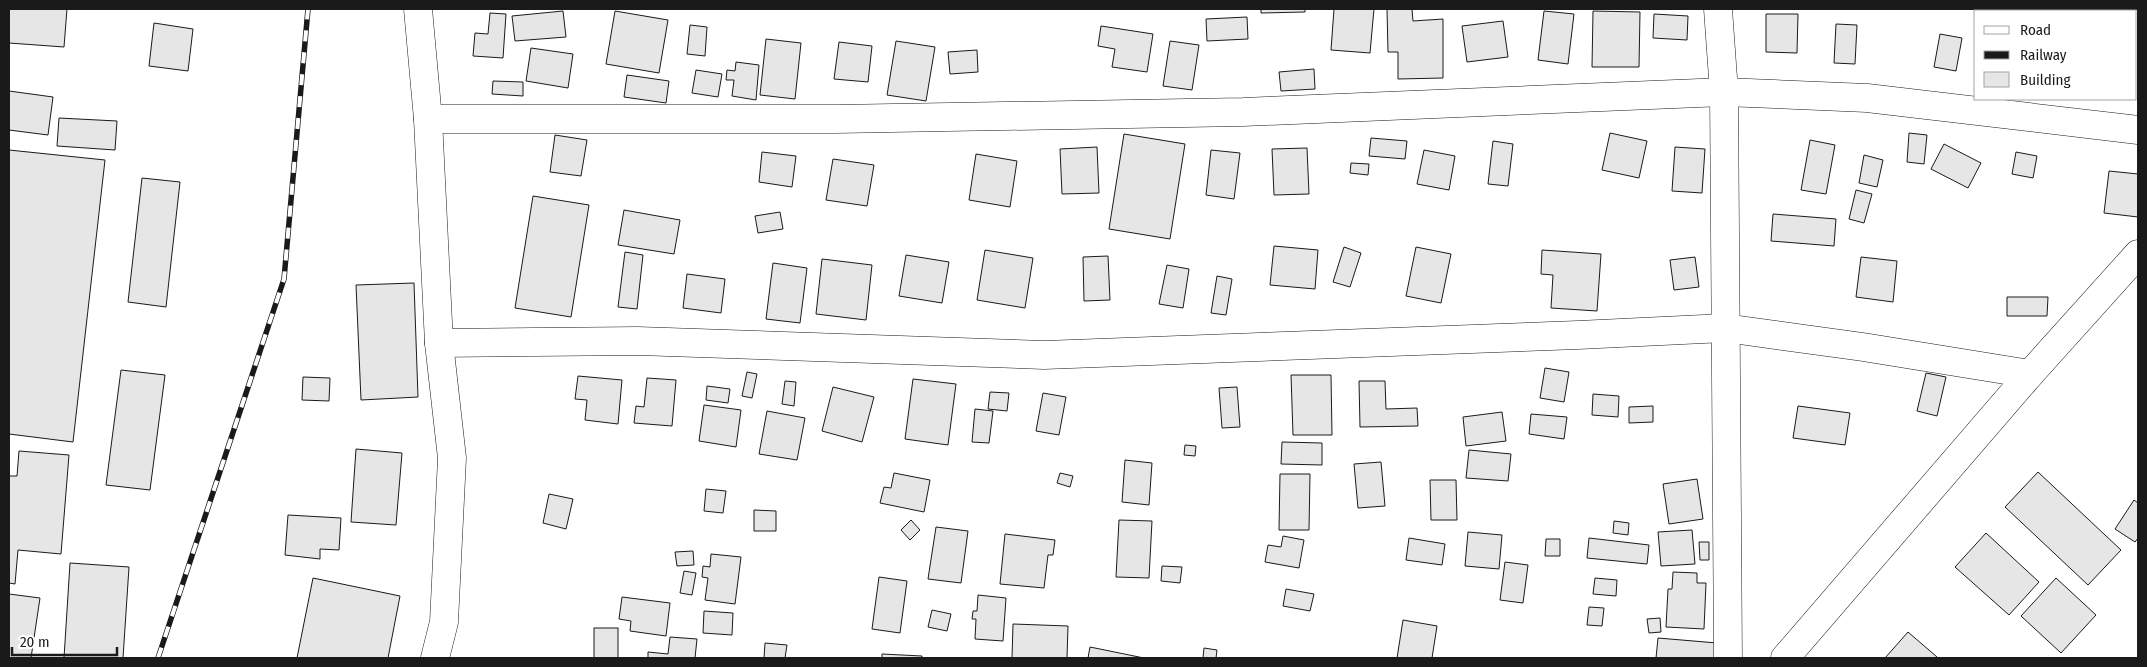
<svg xmlns="http://www.w3.org/2000/svg" width="2147" height="667" viewBox="0 0 2147 667" font-family="'Fira Sans Condensed',sans-serif">
<style>
.building{fill:#e6e6e6;stroke:#1a1a1a}
.lines{fill:none;stroke-linecap:round;stroke-linejoin:round}
.street-casing{stroke:#1a1a1a;stroke-width:29}
.street{stroke:#fff;stroke-width:28}
.rail-casing{stroke:#1a1a1a;stroke-width:5.5}
.rail{stroke:#fff;stroke-width:4;stroke-dasharray:11;stroke-linecap:butt}
</style>
<rect width="100%" height="100%" fill="#fff"/>
<g class="building">
<polygon points="9,9 67,9 64,47 9,43"/>
<polygon points="1261,9 1305,9 1305,12 1261,13"/>
<polygon points="1334,9 1374,9 1370,53 1331,50"/>
<polygon points="1387,9 1412,9 1413,21 1443,19 1443,78 1398,79 1398,52 1388,52"/>
<polygon points="563,11 566,37 515,41 512,16"/>
<polygon points="615,11 668,20 659,73 606,64"/>
<polygon points="1544,11 1574,14 1568,64 1538,60"/>
<polygon points="1593,11 1640,12 1639,67 1592,67"/>
<polygon points="490,13 506,14 503,58 473,56 475,33 488,34"/>
<polygon points="1654,14 1688,16 1687,40 1653,38"/>
<polygon points="1766,14 1798,14 1797,53 1766,52"/>
<polygon points="1247,17 1248,39 1207,41 1206,19"/>
<polygon points="1503,21 1508,57 1467,62 1462,26"/>
<polygon points="154,23 193,29 188,71 149,66"/>
<polygon points="1836,24 1857,25 1855,64 1834,63"/>
<polygon points="690,25 707,27 705,56 687,54"/>
<polygon points="1101,26 1153,34 1147,72 1112,67 1115,49 1098,46"/>
<polygon points="1940,34 1962,38 1956,71 1934,67"/>
<polygon points="766,39 801,43 795,99 760,95"/>
<polygon points="896,41 935,47 926,101 887,95"/>
<polygon points="1170,41 1199,45 1192,90 1163,86"/>
<polygon points="839,42 872,46 868,82 834,79"/>
<polygon points="531,48 573,54 568,88 526,81"/>
<polygon points="977,50 978,72 950,74 948,52"/>
<polygon points="736,62 759,65 756,100 732,96 734,80 726,80 727,70 735,71"/>
<polygon points="1314,69 1315,89 1281,91 1279,72"/>
<polygon points="696,70 722,74 718,97 692,93"/>
<polygon points="627,75 669,81 666,103 624,97"/>
<polygon points="493,81 523,82 523,96 492,94"/>
<polygon points="9,91 53,97 48,135 9,130"/>
<polygon points="59,118 117,121 115,150 57,146"/>
<polygon points="1610,133 1647,141 1639,178 1602,170"/>
<polygon points="1909,133 1927,135 1924,164 1907,162"/>
<polygon points="1124,134 1185,144 1170,239 1109,229"/>
<polygon points="555,135 587,140 581,176 550,172"/>
<polygon points="1371,138 1407,141 1405,159 1369,156"/>
<polygon points="1810,140 1835,145 1826,194 1801,190"/>
<polygon points="1493,141 1513,144 1508,186 1488,184"/>
<polygon points="1944,144 1981,163 1968,188 1931,169"/>
<polygon points="1097,147 1099,193 1062,194 1060,149"/>
<polygon points="1675,147 1705,149 1702,193 1672,191"/>
<polygon points="1307,148 1309,194 1274,195 1272,149"/>
<polygon points="9,150 105,160 73,442 9,434"/>
<polygon points="1211,150 1240,153 1234,199 1206,195"/>
<polygon points="1424,150 1455,156 1449,190 1417,184"/>
<polygon points="762,152 796,156 792,187 759,182"/>
<polygon points="2016,152 2037,156 2033,178 2012,174"/>
<polygon points="976,154 1017,161 1010,207 969,200"/>
<polygon points="1864,155 1883,160 1877,187 1859,183"/>
<polygon points="833,159 874,165 867,206 826,200"/>
<polygon points="1351,163 1369,164 1368,175 1350,173"/>
<polygon points="2109,171 2138,174 2138,217 2104,213"/>
<polygon points="142,178 180,182 166,307 128,302"/>
<polygon points="1856,190 1872,194 1864,223 1849,219"/>
<polygon points="533,196 589,205 571,317 515,308"/>
<polygon points="624,210 680,220 674,254 618,245"/>
<polygon points="780,212 783,229 758,233 755,216"/>
<polygon points="1773,214 1836,219 1834,246 1771,241"/>
<polygon points="1274,246 1318,250 1315,289 1270,285"/>
<polygon points="1344,247 1361,253 1350,287 1333,282"/>
<polygon points="1416,247 1451,254 1441,303 1406,296"/>
<polygon points="985,250 1033,258 1025,308 977,300"/>
<polygon points="1542,250 1601,254 1597,311 1551,308 1553,275 1541,274"/>
<polygon points="625,252 643,255 637,309 618,307"/>
<polygon points="906,255 949,262 942,303 899,296"/>
<polygon points="1108,256 1110,300 1084,301 1083,257"/>
<polygon points="1695,257 1699,287 1674,290 1670,260"/>
<polygon points="1861,257 1897,261 1893,302 1856,297"/>
<polygon points="822,259 872,265 866,320 816,314"/>
<polygon points="773,263 807,268 800,323 766,319"/>
<polygon points="1167,265 1189,269 1183,308 1159,304"/>
<polygon points="687,274 725,279 721,313 683,308"/>
<polygon points="1217,276 1232,279 1226,315 1211,313"/>
<polygon points="414,283 418,397 361,400 356,285"/>
<polygon points="2007,297 2048,297 2047,316 2007,316"/>
<polygon points="1545,368 1569,372 1564,402 1540,398"/>
<polygon points="121,370 165,375 150,490 106,485"/>
<polygon points="747,372 757,374 752,398 742,396"/>
<polygon points="1926,373 1946,377 1937,416 1917,411"/>
<polygon points="1291,375 1331,375 1332,435 1293,435"/>
<polygon points="578,376 622,380 618,424 585,420 587,400 575,399"/>
<polygon points="303,377 330,378 329,401 302,400"/>
<polygon points="647,378 676,380 672,426 634,423 636,406 644,407"/>
<polygon points="913,379 956,384 948,445 905,439"/>
<polygon points="785,381 796,382 794,406 782,404"/>
<polygon points="1359,381 1385,381 1386,409 1417,408 1418,426 1360,427"/>
<polygon points="707,386 730,389 728,403 706,400"/>
<polygon points="833,387 874,397 862,442 822,431"/>
<polygon points="1237,387 1240,427 1222,428 1219,388"/>
<polygon points="990,392 1009,393 1007,411 988,409"/>
<polygon points="1043,393 1066,397 1059,435 1036,431"/>
<polygon points="1593,394 1619,396 1618,417 1592,415"/>
<polygon points="704,405 741,410 736,447 699,441"/>
<polygon points="1653,406 1653,422 1629,423 1629,407"/>
<polygon points="1798,406 1850,413 1845,445 1793,438"/>
<polygon points="975,409 993,411 989,443 972,442"/>
<polygon points="767,411 805,418 797,460 759,454"/>
<polygon points="1502,412 1506,441 1466,446 1463,417"/>
<polygon points="1531,414 1567,417 1564,439 1529,434"/>
<polygon points="1282,442 1322,443 1322,465 1281,464"/>
<polygon points="1185,445 1196,446 1195,456 1184,455"/>
<polygon points="356,449 402,453 396,525 351,522"/>
<polygon points="1469,450 1511,454 1508,481 1466,478"/>
<polygon points="19,451 69,455 61,554 18,550 15,584 9,583 9,476 17,476"/>
<polygon points="1125,460 1152,463 1149,505 1122,502"/>
<polygon points="1381,462 1385,506 1358,508 1354,464"/>
<polygon points="2038,472 2121,550 2088,585 2005,507"/>
<polygon points="894,473 930,480 924,512 880,503 884,487 891,488"/>
<polygon points="1060,473 1073,476 1070,487 1057,483"/>
<polygon points="1280,474 1310,474 1309,530 1279,530"/>
<polygon points="1697,479 1703,519 1669,524 1663,484"/>
<polygon points="1430,480 1456,480 1457,520 1431,520"/>
<polygon points="706,489 726,491 723,513 704,511"/>
<polygon points="549,494 573,499 566,529 543,523"/>
<polygon points="2134,500 2138,503 2138,538 2135,542 2115,529"/>
<polygon points="754,510 776,511 776,531 754,531"/>
<polygon points="288,515 341,518 339,550 320,549 320,559 285,555"/>
<polygon points="911,520 920,530 910,540 901,530"/>
<polygon points="1119,520 1152,521 1149,578 1116,577"/>
<polygon points="1614,521 1629,523 1628,535 1613,533"/>
<polygon points="936,527 968,531 961,583 928,579"/>
<polygon points="1692,530 1695,564 1661,566 1658,532"/>
<polygon points="1468,532 1502,535 1499,569 1465,566"/>
<polygon points="1986,533 2039,582 2009,615 1955,567"/>
<polygon points="1005,534 1055,540 1053,555 1048,555 1044,588 1000,584"/>
<polygon points="1283,536 1304,540 1299,568 1265,562 1268,545 1281,547"/>
<polygon points="1409,538 1445,544 1442,565 1406,560"/>
<polygon points="1589,538 1649,545 1647,564 1587,558"/>
<polygon points="1546,539 1560,539 1560,556 1545,556"/>
<polygon points="1699,542 1709,542 1709,560 1700,560"/>
<polygon points="693,551 694,565 677,566 675,552"/>
<polygon points="711,554 741,557 735,604 705,600 708,578 702,577 703,566 710,567"/>
<polygon points="1505,562 1528,565 1523,603 1500,600"/>
<polygon points="70,563 129,567 123,658 64,658"/>
<polygon points="1162,566 1182,567 1180,583 1161,581"/>
<polygon points="684,571 696,573 692,595 680,593"/>
<polygon points="1673,572 1697,573 1697,583 1706,583 1704,629 1666,627 1668,589 1672,589"/>
<polygon points="879,577 907,581 900,633 872,629"/>
<polygon points="313,578 400,596 388,658 297,658"/>
<polygon points="1595,578 1617,580 1616,596 1593,594"/>
<polygon points="2056,578 2096,615 2061,653 2021,616"/>
<polygon points="1286,589 1314,594 1310,611 1283,606"/>
<polygon points="9,594 40,598 31,658 9,658"/>
<polygon points="978,595 1006,598 1003,641 975,639 976,619 972,619 973,611 977,611"/>
<polygon points="622,597 670,603 666,636 630,631 631,621 619,619"/>
<polygon points="1589,607 1604,608 1602,626 1587,625"/>
<polygon points="932,610 951,614 947,631 928,627"/>
<polygon points="704,611 733,613 732,635 703,633"/>
<polygon points="1660,618 1661,632 1649,633 1647,619"/>
<polygon points="1403,620 1437,626 1432,658 1397,658"/>
<polygon points="1013,624 1068,626 1067,658 1012,658"/>
<rect x="594" y="628" width="24" height="30"/>
<polygon points="1908,632 1937,657 1936,658 1885,658"/>
<polygon points="670,637 697,639 695,658 648,658 648,652 668,654"/>
<polygon points="1658,638 1717,643 1716,658 1656,658"/>
<polygon points="765,643 787,645 785,658 764,658"/>
<polygon points="1090,647 1144,658 1088,658"/>
<polygon points="1204,648 1217,650 1216,658 1203,658"/>
<polygon points="882,654 922,656 922,658 882,658"/>
</g>
<g class="lines">
<defs>
<g id="street">
<polyline points="418,9 428,119 439,343 452,458 444,622 435,658"/>
<polyline points="1718,9 1724,92 1728,658"/>
<polyline points="428,119 836,119 1243,112 1724,92 1867,98 2138,130"/>
<polyline points="439,343 638,341 1044,355 1578,335 1725,328 1863,347 2030,374"/>
<polyline points="1785,658 2030,374 2138,254"/>
</g>
</defs>
<use href="#street" class="street-casing"/>
<use href="#street" class="street"/>
<defs>
<polyline id="rail" points="158,658 284,279 308,9"/>
</defs>
<use href="#rail" class="rail-casing"/>
<use href="#rail" class="rail"/>
</g>
<rect width="2147" height="667" fill="none" stroke="#1a1a1a" stroke-width="20"/>
<rect x="1974" y="10" width="162" height="90" fill="#ffffff" stroke="#a3a3a3"/>
<rect x="1984" y="26" width="25" height="8" fill="#ffffff" stroke="#a3a3a3"/>
<text x="2020" y="35" font-size="15" fill="#1a1a1a">Road</text>
<rect x="1984" y="51" width="25" height="8" fill="#1a1a1a" stroke="#a3a3a3"/>
<text x="2020" y="60" font-size="15" fill="#1a1a1a">Railway</text>
<rect x="1984" y="72" width="25" height="15" fill="#e6e6e6" stroke="#a3a3a3"/>
<text x="2020" y="85" font-size="15" fill="#1a1a1a">Building</text>
<path d="M12 647v8h105v-8" fill="none" stroke="#1a1a1a" stroke-width="2.5"/>
<text x="20" y="647" font-size="15" fill="#1a1a1a" stroke="#ffffff" stroke-width="4" paint-order="stroke">20 m</text>
</svg>
